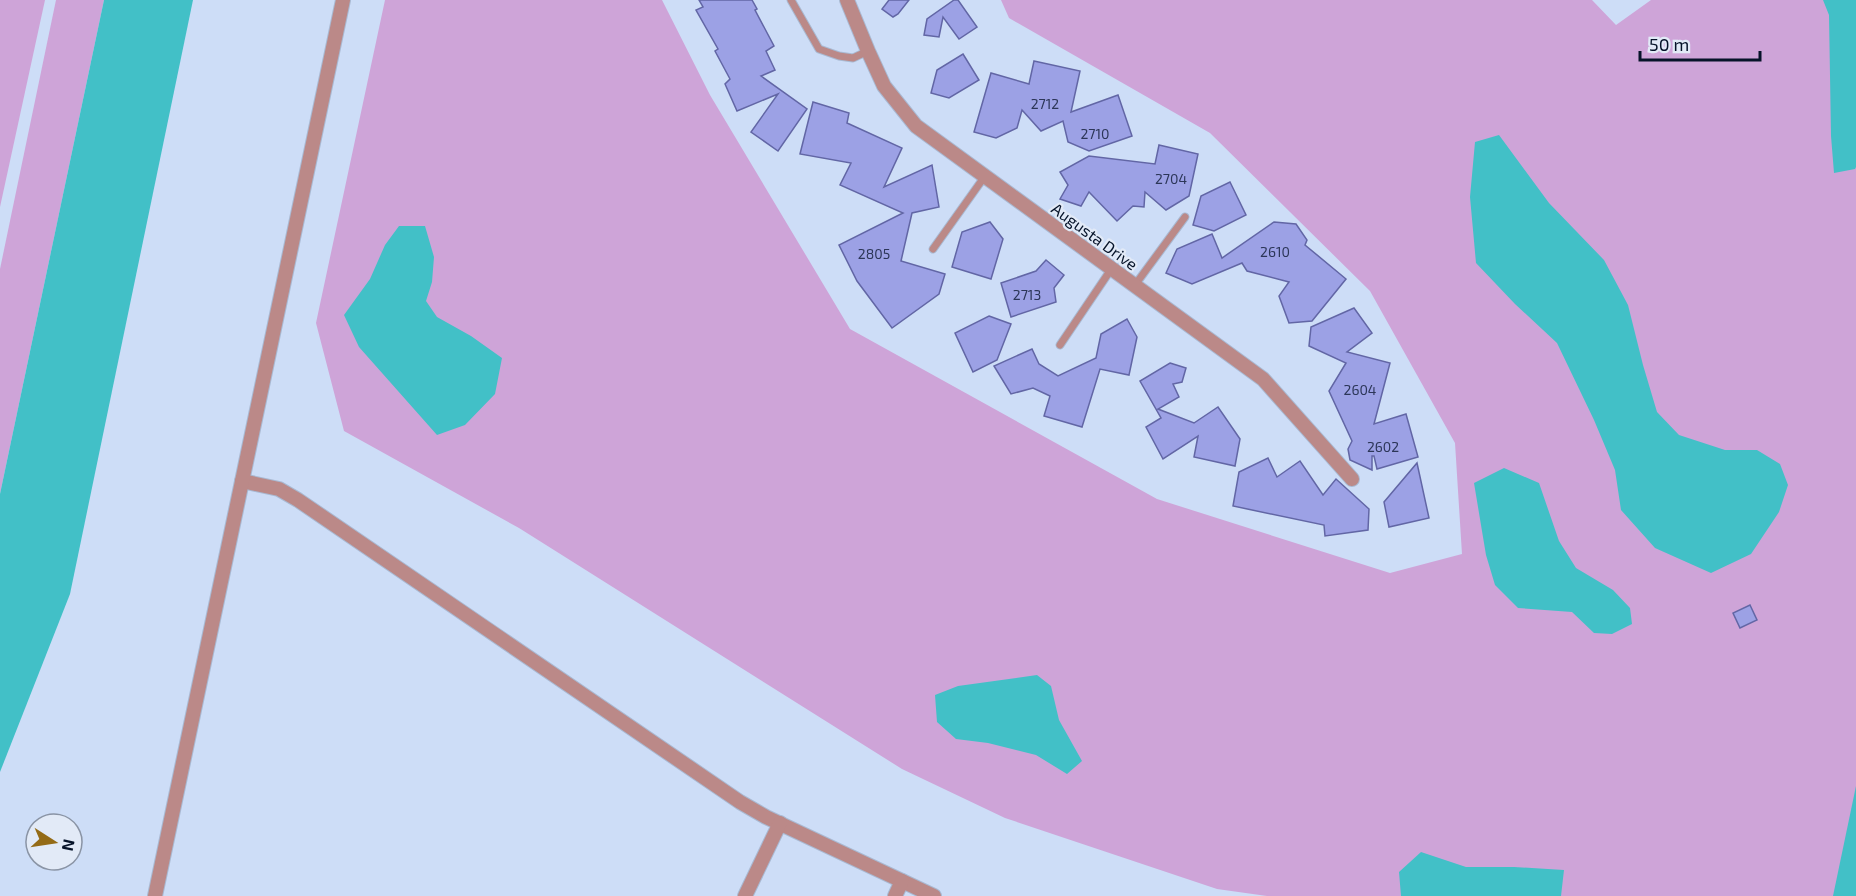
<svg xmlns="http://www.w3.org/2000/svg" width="1856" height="896" viewBox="0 0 1856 896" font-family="'Exo 2',sans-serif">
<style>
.green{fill:#cea4d8}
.water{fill:#42c0c7}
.building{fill:#9ca1e5;stroke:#6266a5;stroke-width:1.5}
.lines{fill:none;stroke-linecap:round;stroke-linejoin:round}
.service-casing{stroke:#a9b9d2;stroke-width:9}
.minor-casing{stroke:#a9b9d2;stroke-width:16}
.service{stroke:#bb8988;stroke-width:7}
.minor{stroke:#bb8988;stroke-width:14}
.labels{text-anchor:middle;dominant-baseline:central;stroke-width:4.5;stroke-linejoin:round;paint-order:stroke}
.number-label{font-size:14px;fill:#2c3658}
.street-label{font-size:16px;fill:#061329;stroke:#e2eaf7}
</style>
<rect width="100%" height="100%" fill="#cdddf7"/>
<g class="green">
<polygon points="0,0 45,0 0,207"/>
<polygon points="56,0 104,0 0,494 0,269"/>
<polygon points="385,0 662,0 710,95 850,329 1157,499 1390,573 1462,554 1455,443 1370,291 1210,133 1009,18 1001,0 1592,0 1616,25 1651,0 1856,0 1856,896 1267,896 1217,889 1005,818 902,769 519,528 344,431 316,323"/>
</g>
<g class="water">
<polygon points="104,0 193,0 70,594 0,772 0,494"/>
<polygon points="1823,0 1856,0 1856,167 1855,169 1834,173 1831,136 1829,15"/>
<polygon points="1499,135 1549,203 1604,260 1628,305 1643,365 1657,412 1679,435 1725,450 1757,450 1780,464 1788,485 1779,512 1751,554 1711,573 1655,548 1621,510 1615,470 1594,420 1557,343 1515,304 1476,263 1470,197 1475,142"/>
<polygon points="399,226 425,226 434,257 432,282 426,301 437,317 471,336 502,358 495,394 465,425 437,435 359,347 344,315 370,279 385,245"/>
<polygon points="1504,468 1539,483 1559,541 1576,568 1613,590 1630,608 1632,624 1612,634 1594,633 1572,612 1518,608 1495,585 1486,555 1474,483"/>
<polygon points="1037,675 1051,686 1059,720 1082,761 1067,774 1036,755 988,743 956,739 937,722 935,695 958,686"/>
<polygon points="1856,786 1856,896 1833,896"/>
<polygon points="1421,852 1466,867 1514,867 1564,870 1561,896 1401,896 1399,872"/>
</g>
<g class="building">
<polygon points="699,0 752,0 757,9 755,10 774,46 766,51 775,70 761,76 807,109 778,151 751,132 778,94 737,111 725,84 730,79 715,51 718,49 696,10 703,7"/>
<polygon points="889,0 909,0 898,14 893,17 882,9"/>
<polygon points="954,0 958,0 977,27 959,39 943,17 939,37 924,35 927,19"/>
<polygon points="963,54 979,80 949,98 931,93 937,70"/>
<polygon points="1034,61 1080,71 1071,112 1118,95 1132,136 1089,151 1068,142 1063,121 1041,131 1022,110 1017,128 996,138 974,132 991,73 1029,84"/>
<polygon points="813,102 849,113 847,123 902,148 884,187 932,165 939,207 912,213 901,261 945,274 939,294 892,328 857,281 839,245 903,213 840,185 851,163 800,154"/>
<polygon points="1159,145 1198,154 1189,196 1166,210 1145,192 1144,207 1133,206 1117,221 1089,192 1081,206 1060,199 1068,185 1060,172 1089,156 1155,164"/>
<polygon points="1230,182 1246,215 1214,231 1193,225 1201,196"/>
<polygon points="990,222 1003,239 991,279 952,267 962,232"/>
<polygon points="1274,222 1296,224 1307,240 1305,245 1346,279 1312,321 1289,323 1279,296 1289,282 1247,271 1242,263 1192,284 1166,273 1177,249 1212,234 1222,258"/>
<polygon points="1046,260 1064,275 1054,288 1056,302 1011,317 1001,283 1036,271"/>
<polygon points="1354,308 1372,333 1347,352 1390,363 1374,424 1406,414 1418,457 1377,469 1374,456 1372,456 1372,470 1350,460 1348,449 1352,441 1329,391 1346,363 1309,346 1311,327"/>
<polygon points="989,316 1011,324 997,360 973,372 955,333"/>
<polygon points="1127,319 1137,337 1129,375 1100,369 1082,427 1044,416 1050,396 1033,388 1011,394 994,366 1032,349 1039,364 1058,376 1096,358 1101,334"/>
<polygon points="1170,363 1186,368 1182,382 1173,384 1179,397 1158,409 1194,423 1218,407 1240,439 1235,466 1194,457 1198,436 1163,459 1146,427 1161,418 1140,381"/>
<polygon points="1268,458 1277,477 1300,461 1323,495 1336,479 1369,509 1368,530 1325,536 1324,525 1233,506 1239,472"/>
<polygon points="1417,463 1429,518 1389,527 1384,502"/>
<polygon points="1750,605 1757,620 1740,628 1733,613"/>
</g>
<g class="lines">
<defs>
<g id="service">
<polyline points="791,0 819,49 839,56 853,58 868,51"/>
<polyline points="933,249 985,176"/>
<polyline points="1135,285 1185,217"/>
<polyline points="1060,345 1112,268"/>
</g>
<g id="minor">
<polyline points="847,0 868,51 884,86 916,126 1263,379 1352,479"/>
<polyline points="242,481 279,489 298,500 740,802 766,817 934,896"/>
<polyline points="155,896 343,0"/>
<polyline points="745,896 780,823"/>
<polyline points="895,896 902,881"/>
</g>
</defs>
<use href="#service" class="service-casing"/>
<use href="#minor" class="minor-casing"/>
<use href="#service" class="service"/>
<use href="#minor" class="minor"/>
</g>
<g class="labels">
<g class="number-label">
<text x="1045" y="103">2712</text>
<text x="1095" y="133">2710</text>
<text x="1171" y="178">2704</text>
<text x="1275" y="251">2610</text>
<text x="874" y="253">2805</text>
<text x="1027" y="294">2713</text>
<text x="1360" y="389">2604</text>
<text x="1383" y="446">2602</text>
</g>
<g class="street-label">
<text transform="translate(1095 236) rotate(36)">Augusta Drive</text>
</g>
</g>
<g transform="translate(54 842) rotate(102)"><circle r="28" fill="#e2eaf7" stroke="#8a94a5" stroke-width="1.5"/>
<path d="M0-4.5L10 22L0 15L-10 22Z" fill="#946b16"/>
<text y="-9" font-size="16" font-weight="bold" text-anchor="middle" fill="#061329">N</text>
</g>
<path d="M1640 51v9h120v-9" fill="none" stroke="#061329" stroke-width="3"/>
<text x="1649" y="51" font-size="18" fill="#061329" stroke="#e2eaf7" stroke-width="4.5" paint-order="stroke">50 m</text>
</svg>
